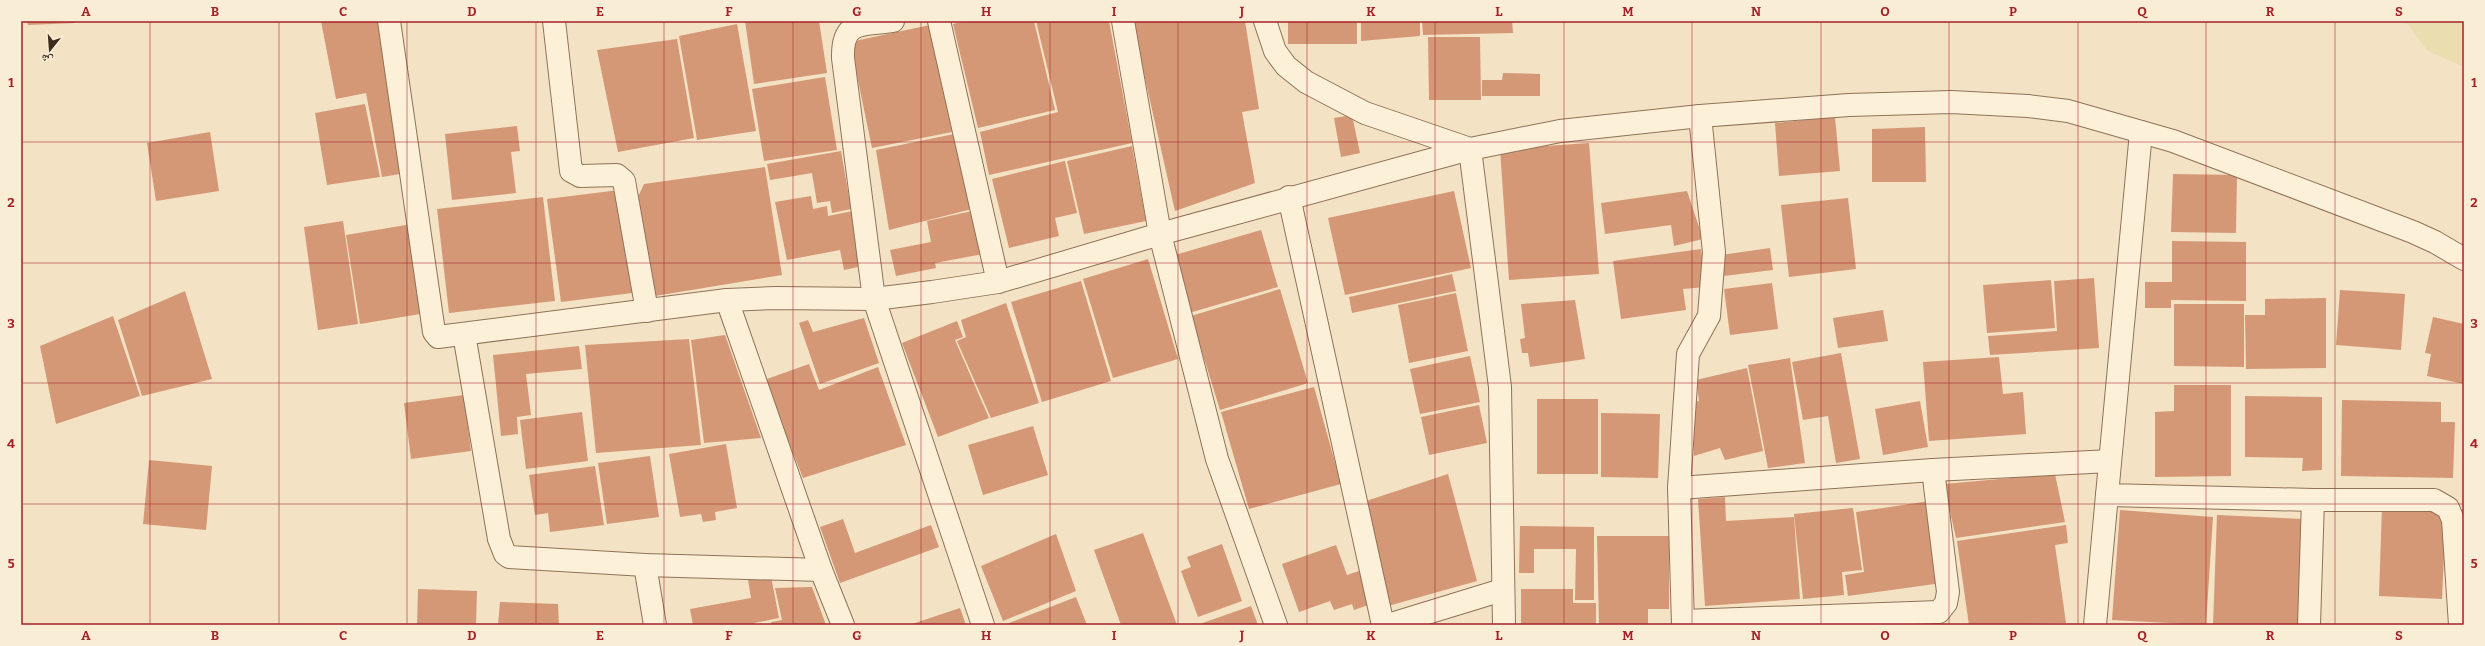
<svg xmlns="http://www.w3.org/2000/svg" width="2485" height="646" viewBox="0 0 2485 646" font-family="Bitter,'Noto Naskh Arabic',serif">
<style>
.farmland{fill:#eaddb0}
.building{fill:#d59876}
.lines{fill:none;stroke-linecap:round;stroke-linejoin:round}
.minor-casing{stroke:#907258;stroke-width:24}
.minor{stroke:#fcf0d9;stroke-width:22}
.grid{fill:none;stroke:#a6212a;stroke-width:1;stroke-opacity:0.55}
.neatline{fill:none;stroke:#a6212a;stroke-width:1.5}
.grid-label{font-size:13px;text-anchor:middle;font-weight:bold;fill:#a6212a}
</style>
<rect width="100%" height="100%" fill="#f3e2c4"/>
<polygon class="farmland" points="2405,21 2464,21 2464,67 2428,51"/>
<g class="building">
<polygon points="27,21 75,21 75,23 28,25"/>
<polygon points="321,21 377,21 406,173 382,177 366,93 336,99"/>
<polygon points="745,21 819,21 827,73 754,84"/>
<polygon points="966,21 1034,21 1055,110 978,128 953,24"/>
<polygon points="1036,21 1109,21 1132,143 989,175 980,132 1058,112"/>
<polygon points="1132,21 1245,21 1259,109 1242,112 1255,183 1175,211"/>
<rect x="1288" y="21" width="69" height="23"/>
<polygon points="1361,21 1420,21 1420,36 1361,41"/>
<polygon points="1422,21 1512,21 1513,33 1423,35"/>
<polygon points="737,24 756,131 697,140 679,36"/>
<polygon points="930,25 952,132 872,148 850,42"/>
<polygon points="1428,37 1480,37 1481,100 1429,100"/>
<polygon points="677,39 694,138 618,152 597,50"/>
<polygon points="1503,73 1540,74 1540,96 1482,96 1482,80 1502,80"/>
<polygon points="825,77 837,150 764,161 752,89"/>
<polygon points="365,104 380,177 327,185 315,113"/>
<polygon points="1352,115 1360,153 1341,157 1334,118"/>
<polygon points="1835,117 1840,171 1779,176 1775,123"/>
<polygon points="517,126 520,151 511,152 516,193 452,200 445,134"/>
<polygon points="1925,127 1926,182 1872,182 1872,129"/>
<polygon points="210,132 219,191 156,201 147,143"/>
<polygon points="954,134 972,209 889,230 876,150"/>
<polygon points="1589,143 1599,274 1509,280 1500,149"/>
<polygon points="1132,146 1146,221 1084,234 1067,161"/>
<polygon points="841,151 851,209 832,213 830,201 817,203 812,173 770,180 767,164"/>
<polygon points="1065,161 1077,213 1055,218 1059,236 1009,248 992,179"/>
<polygon points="765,167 782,275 655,296 637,199 644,184"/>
<polygon points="2173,174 2237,175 2236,233 2171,232"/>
<polygon points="619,190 632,293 561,302 547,199"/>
<polygon points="1454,191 1471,268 1345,295 1328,218"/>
<polygon points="1687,191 1703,239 1674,246 1671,225 1605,234 1601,203"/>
<polygon points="811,196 813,209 827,206 828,216 853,211 863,266 844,270 840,250 787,260 775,202"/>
<polygon points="543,197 555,301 449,313 437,209"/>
<polygon points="1848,198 1856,269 1789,277 1781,205"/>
<polygon points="972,211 983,254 935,263 936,268 896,276 890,250 931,242 927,221"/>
<polygon points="343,221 358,324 318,330 304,227"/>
<polygon points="412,224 426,313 360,324 346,235"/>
<polygon points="1261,230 1278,287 1189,313 1168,257"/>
<polygon points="2172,241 2246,242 2246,301 2171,300 2171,308 2145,308 2145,282 2172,282"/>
<polygon points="1770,248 1773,270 1724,276 1721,255"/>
<polygon points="1701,249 1706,287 1683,289 1686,310 1621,319 1613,261"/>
<polygon points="1148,259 1178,359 1113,378 1083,279"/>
<polygon points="1452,274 1456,291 1352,313 1349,297"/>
<polygon points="2094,278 2099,348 1990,355 1988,336 2057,331 2054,281"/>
<polygon points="2051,280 2055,328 1987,333 1983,285"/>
<polygon points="1081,281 1111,381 1042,402 1011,302"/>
<polygon points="1772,283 1778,329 1730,335 1724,289"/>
<polygon points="1280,289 1308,383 1220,410 1191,316"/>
<polygon points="2340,290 2405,294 2401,350 2336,345"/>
<polygon points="185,291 212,379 142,396 118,320"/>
<polygon points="1456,293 1468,351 1409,363 1398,305"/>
<polygon points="2326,298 2326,368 2246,369 2245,315 2265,315 2265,299"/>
<polygon points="1575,300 1585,359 1530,367 1528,353 1522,353 1520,339 1525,338 1521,304"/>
<polygon points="1006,303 1039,403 991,418 957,341 966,337 961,320"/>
<polygon points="2174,304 2244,304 2244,367 2174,366"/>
<polygon points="1883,310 1888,341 1838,348 1833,318"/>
<polygon points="113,316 140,396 56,424 40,346"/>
<polygon points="2433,317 2464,324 2464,384 2427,376 2431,354 2425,353"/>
<polygon points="864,318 879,363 820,384 799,323 808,320 813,332"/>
<polygon points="957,321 963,337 955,340 989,418 938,437 902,343"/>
<polygon points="725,335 761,438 704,443 691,340"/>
<polygon points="689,339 701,445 596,453 585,345"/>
<polygon points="579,346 582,369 526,374 531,415 517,417 518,434 501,436 493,355"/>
<polygon points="1841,353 1860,459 1836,463 1828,416 1803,420 1792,362"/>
<polygon points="1470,356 1480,402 1420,414 1410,369"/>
<polygon points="1999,357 2003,394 2023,392 2026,434 1929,441 1923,362"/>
<polygon points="1790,358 1805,463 1768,468 1748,365"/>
<polygon points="809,364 819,390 878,367 906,445 803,478 764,380"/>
<polygon points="1747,368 1763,451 1725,460 1720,448 1694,456 1692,402 1699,401 1696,380"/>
<polygon points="2174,385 2231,385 2231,476 2155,477 2155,412 2174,411"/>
<polygon points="1314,387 1341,484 1249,509 1221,412"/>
<polygon points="464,395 471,451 411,459 404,403"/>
<polygon points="2245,396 2322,397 2322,470 2302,471 2303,458 2245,457"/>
<rect x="1537" y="399" width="61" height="75"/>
<polygon points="2342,400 2441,402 2441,422 2455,422 2453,478 2341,476"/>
<polygon points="1920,401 1928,447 1883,455 1875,409"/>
<polygon points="1479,405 1487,443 1429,455 1421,417"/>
<polygon points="582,412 588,461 526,469 520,420"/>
<polygon points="1601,413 1660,414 1658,478 1601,477"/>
<polygon points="1033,426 1048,475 983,495 968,445"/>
<polygon points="726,444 737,508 715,512 716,520 703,522 701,514 680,517 669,454"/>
<polygon points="650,456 659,517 607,524 598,463"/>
<polygon points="149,460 212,466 206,530 143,524"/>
<polygon points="595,466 604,525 550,532 548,513 535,515 529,475"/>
<polygon points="1448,474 1477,581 1388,606 1360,503"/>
<polygon points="2055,474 2065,522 1956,538 1944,484"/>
<polygon points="1725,497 1726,521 1794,517 1800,599 1705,606 1698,499"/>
<polygon points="1930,501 1942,583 1848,596 1845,575 1864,572 1856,512"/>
<polygon points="2382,506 2446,509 2442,599 2379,596"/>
<polygon points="1853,508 1862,570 1842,572 1844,595 1803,599 1794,514"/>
<polygon points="2120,510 2213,517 2206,625 2112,620"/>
<polygon points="2217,515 2304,519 2300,625 2213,625"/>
<polygon points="843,519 855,553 931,525 939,547 840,583 820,527"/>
<polygon points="2066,525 2068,543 2055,545 2066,623 1969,625 1957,541"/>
<polygon points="1520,526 1594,527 1594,600 1575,600 1576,549 1534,549 1534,573 1519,573"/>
<polygon points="1143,533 1177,625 1121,625 1094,550"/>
<polygon points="1056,534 1076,591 1003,621 981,566"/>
<polygon points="1597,536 1669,536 1669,609 1648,609 1648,625 1599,625"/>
<polygon points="1222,544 1242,601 1198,617 1181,571 1191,567 1187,557"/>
<polygon points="1336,545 1347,575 1365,569 1374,603 1354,610 1352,604 1334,610 1330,601 1299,612 1282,564"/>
<polygon points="771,576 779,618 754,623 754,625 693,625 690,609 751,598 748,580"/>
<polygon points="812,587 826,625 771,625 771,622 782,620 775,588"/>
<polygon points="418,589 477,591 476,625 417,625"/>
<polygon points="1521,589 1573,589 1573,603 1596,603 1596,625 1521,625"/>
<polygon points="1076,597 1087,625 1004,625"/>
<polygon points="500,602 558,604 559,625 498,625"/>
<polygon points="1251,606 1258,625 1197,625"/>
<polygon points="960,608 966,625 909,625"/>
</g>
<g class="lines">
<defs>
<g id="minor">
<polyline points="389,21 434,332 438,337 727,300 775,298 874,299 932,292 998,282 1160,234 1123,21"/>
<polyline points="554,21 571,171 580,176 617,175 624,181 647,311"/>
<path d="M893 21C862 26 842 19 843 58L874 299 983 625"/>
<polyline points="939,21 998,282"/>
<polyline points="1265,21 1275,51 1286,66 1306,82 1365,113 1470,149 1560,131 1700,116 1849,105 1951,102 2028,106 2068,111 2173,141 2413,232 2435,242 2464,259"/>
<polyline points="2141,132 2107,495 2313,500 2434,500 2448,508 2453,520 2460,625"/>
<polyline points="1289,197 1383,625"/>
<polyline points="727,300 821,570 843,625"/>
<polyline points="464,334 499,539 505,554 509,557 645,565 821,570"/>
<polyline points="1679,488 1933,470 2110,461"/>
<polyline points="645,565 655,625"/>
<polyline points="1683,621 1939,612 1946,603 1948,592 1933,470"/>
<polyline points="1276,625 1217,459 1160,234 1470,149 1500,387 1504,625"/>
<polyline points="1388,625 1502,590"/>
<polyline points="1683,625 1679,488 1688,354 1709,316 1714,252 1700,116"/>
<polyline points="2095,625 2107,495"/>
<polyline points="2309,625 2313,500"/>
</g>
</defs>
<use href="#minor" class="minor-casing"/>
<use href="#minor" class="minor"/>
</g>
<path class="grid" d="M150 21V625M279 21V625M407 21V625M536 21V625M664 21V625M793 21V625M921 21V625M1050 21V625M1178 21V625M1307 21V625M1435 21V625M1564 21V625M1692 21V625M1821 21V625M1949 21V625M2078 21V625M2206 21V625M2335 21V625M21 142H2464M21 263H2464M21 383H2464M21 504H2464"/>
<rect width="2485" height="646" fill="none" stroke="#f9edd5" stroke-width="44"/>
<g transform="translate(50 50) rotate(197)" stroke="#f9edd5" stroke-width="3" paint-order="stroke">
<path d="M0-3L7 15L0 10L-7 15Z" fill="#3f2b1d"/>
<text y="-6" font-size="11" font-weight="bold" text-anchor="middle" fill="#3f2b1d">ش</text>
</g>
<rect x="22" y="22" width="2441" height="602" class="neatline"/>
<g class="grid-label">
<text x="86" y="16">A</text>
<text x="215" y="16">B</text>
<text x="343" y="16">C</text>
<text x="472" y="16">D</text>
<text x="600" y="16">E</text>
<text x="729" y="16">F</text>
<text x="857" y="16">G</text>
<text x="986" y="16">H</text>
<text x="1114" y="16">I</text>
<text x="1242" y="16">J</text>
<text x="1371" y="16">K</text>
<text x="1499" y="16">L</text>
<text x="1628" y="16">M</text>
<text x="1756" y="16">N</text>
<text x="1885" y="16">O</text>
<text x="2013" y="16">P</text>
<text x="2142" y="16">Q</text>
<text x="2270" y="16">R</text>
<text x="2399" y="16">S</text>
<text x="11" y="87">1</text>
<text x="2474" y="87">1</text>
<text x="11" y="207">2</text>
<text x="2474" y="207">2</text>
<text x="11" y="328">3</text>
<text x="2474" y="328">3</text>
<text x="11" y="448">4</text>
<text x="2474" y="448">4</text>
<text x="11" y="568">5</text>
<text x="2474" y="568">5</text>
<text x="86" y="640">A</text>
<text x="215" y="640">B</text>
<text x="343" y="640">C</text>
<text x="472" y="640">D</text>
<text x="600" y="640">E</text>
<text x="729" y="640">F</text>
<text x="857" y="640">G</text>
<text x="986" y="640">H</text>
<text x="1114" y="640">I</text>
<text x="1242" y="640">J</text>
<text x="1371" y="640">K</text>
<text x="1499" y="640">L</text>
<text x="1628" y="640">M</text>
<text x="1756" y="640">N</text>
<text x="1885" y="640">O</text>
<text x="2013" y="640">P</text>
<text x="2142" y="640">Q</text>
<text x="2270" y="640">R</text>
<text x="2399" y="640">S</text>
</g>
</svg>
